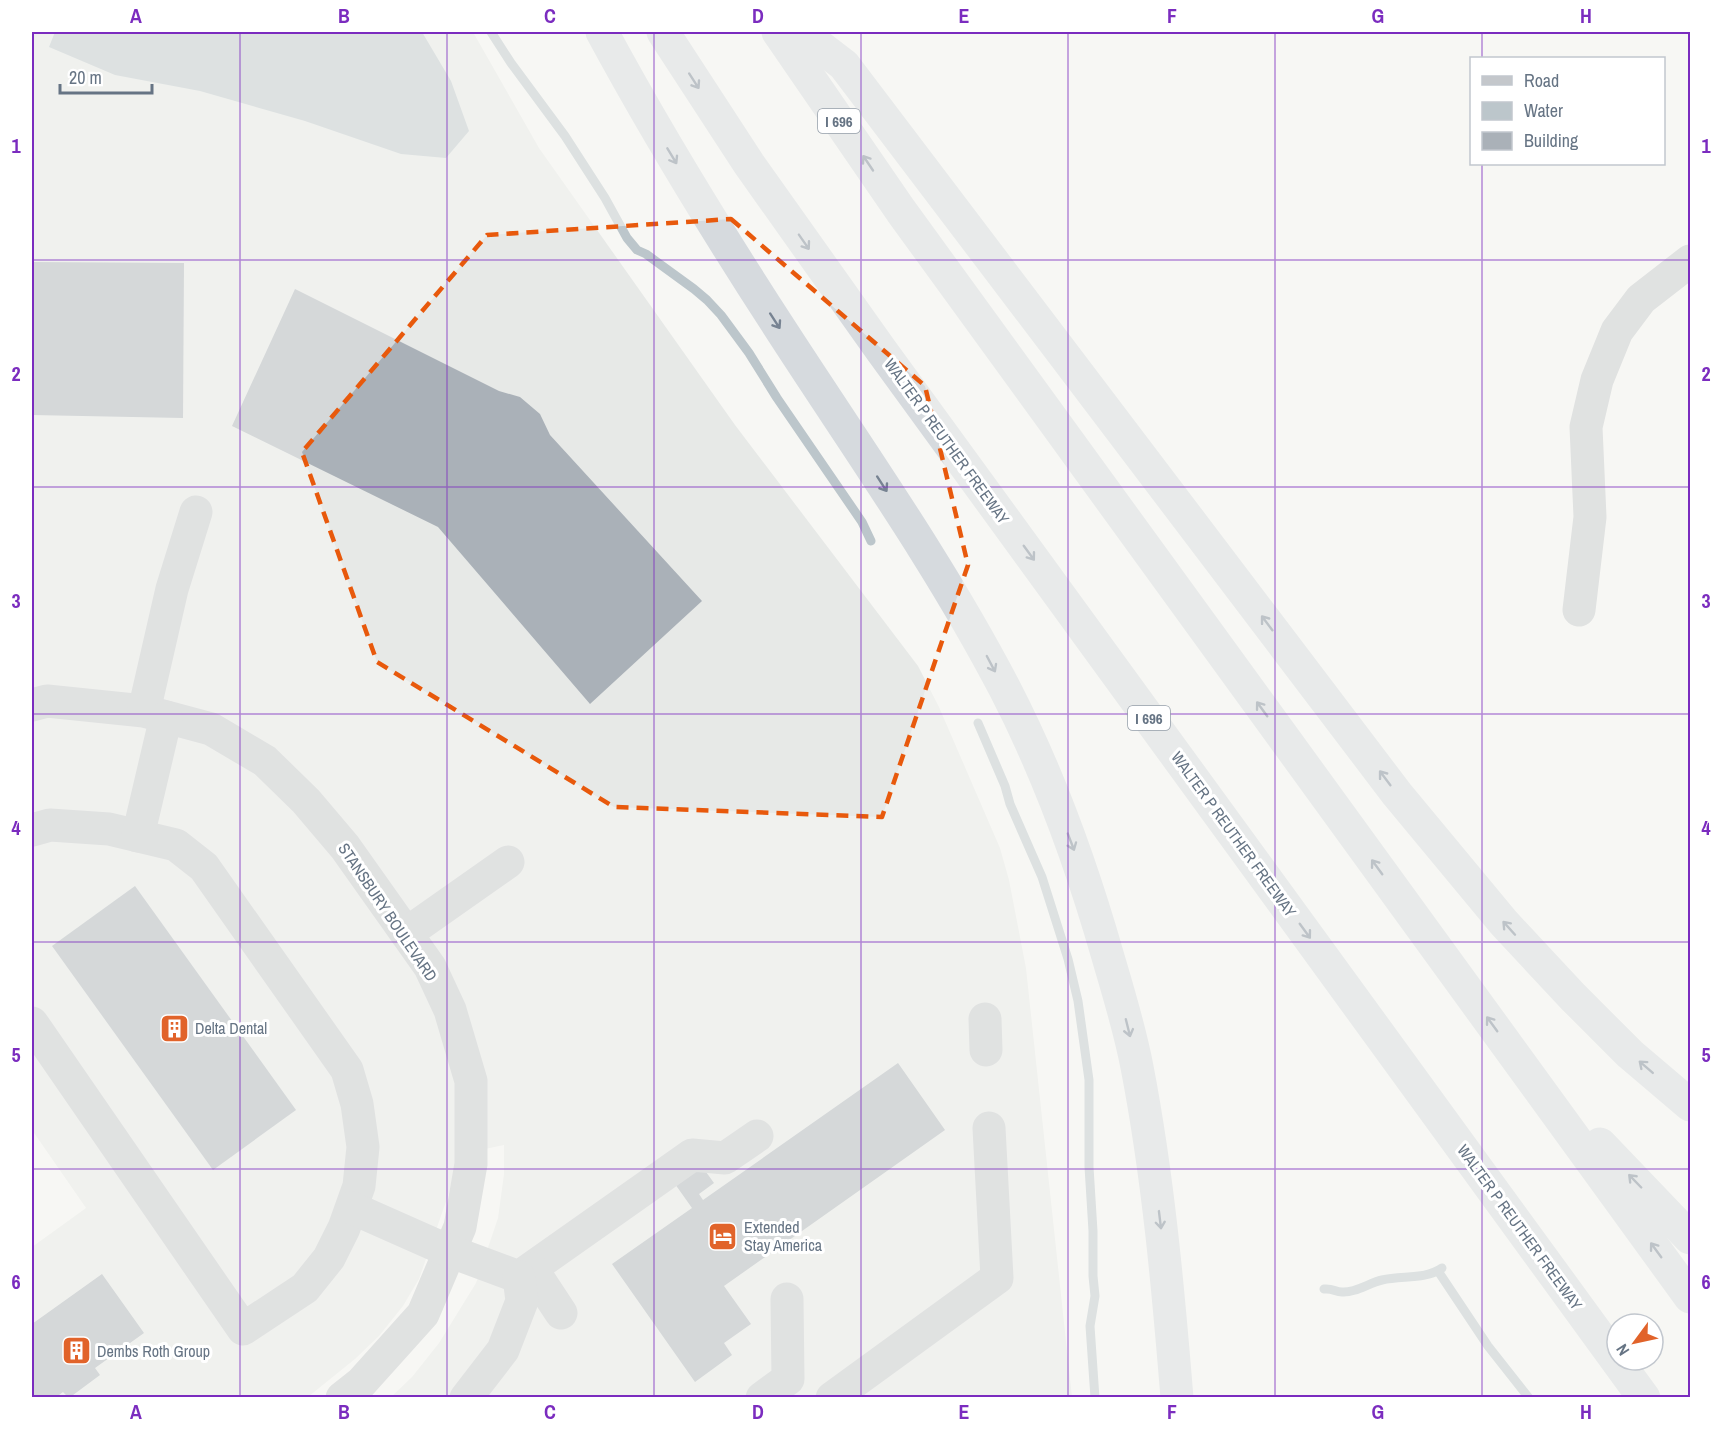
<svg xmlns="http://www.w3.org/2000/svg" width="1722" height="1429" viewBox="0 0 1722 1429" font-family="'Archivo Narrow',sans-serif">
<style>
.built{fill:#e7e9e7}
.water{fill:#bcc6cb}
.lines{fill:none;stroke-linecap:round;stroke-linejoin:round}
.stream{stroke:#bcc6cb;stroke-width:9}
.building{fill:#aab1b8}
.minor{stroke:#c4c7cb;stroke-width:33}
.highway{stroke:#d6dade;stroke-width:33}
.oneway{stroke:#778392}
.marked{fill:none;stroke:#e8590c;stroke-width:4.5;stroke-dasharray:12 8;stroke-linejoin:round}
.grid{fill:none;stroke:#7b2cbf;stroke-width:1.5;stroke-opacity:0.55}
.labels{text-anchor:middle;dominant-baseline:central;stroke-width:6;stroke-linejoin:round;paint-order:stroke}
.shield{fill:#fff;stroke:#949ea9;stroke-width:1.5}
.shield-label{font-size:15px;font-weight:bold;fill:#667484}
.street-label{font-size:16px;fill:#667484;stroke:#fff}
.poi-label{font-size:16px;fill:#667484;stroke:#fff;text-anchor:start}
.neatline{fill:none;stroke:#7b2cbf;stroke-width:2}
.grid-label{font-size:20px;text-anchor:middle;font-weight:bold;fill:#7b2cbf}
</style>
<rect width="100%" height="100%" fill="#f7f7f4"/>
<polygon class="built" points="32,32 473,32 539,148 735,425 918,666 939,707 1000,848 1009,880 1026,968 1072,1397 391,1397 412,1377 439,1343 476,1283 498,1218 504,1174 504,1145 457,1155 449,1193 419,1279 403,1306 379,1336 355,1359 308,1397 32,1397 32,1247 86,1208 32,1130"/>
<polygon class="water" points="55,32 422,32 451,81 469,131 446,158 401,154 305,121 200,91 115,75 49,47"/>
<g class="lines">
<g class="stream">
<polyline points="491,32 511,63 565,136 605,198 627,238 637,250 646,254 694,289 707,300 721,315 749,353 777,398 862,522 871,541"/>
<polyline points="978,723 1005,786 1010,804 1042,877 1068,959 1078,1001 1089,1080 1089,1167 1093,1231 1093,1276 1095,1296 1090,1326 1095,1398"/>
<polyline points="1438,1271 1488,1346 1529,1398"/>
<path d="M1324 1289C1333 1288 1335 1292 1342 1292 1355 1293 1369 1283 1382 1280 1402 1275 1425 1280 1442 1268"/>
</g>
</g>
<g class="building">
<polygon points="32,262 184,263 183,418 32,415"/>
<polygon points="295,289 499,391 520,397 540,414 550,435 702,601 590,704 438,527 232,426"/>
<polygon points="135,886 296,1110 213,1170 52,946"/>
<polygon points="898,1063 945,1130 724,1286 751,1324 724,1343 732,1355 695,1382 612,1264 692,1208 675,1184 701,1165 714,1183 699,1194 703,1200"/>
<polygon points="102,1274 144,1333 95,1368 100,1375 69,1398 63,1392 55,1398 32,1398 32,1324"/>
</g>
<g class="lines">
<g class="minor">
<polyline points="1579,610 1590,517 1586,427 1597,380 1617,331 1641,299 1690,261"/>
<polyline points="32,705 47,701 144,711 211,729 265,761 306,801 345,847 430,967 450,1010 471,1081 471,1164 460,1227 423,1314 361,1383 342,1398"/>
<polyline points="144,711 172,589 196,512"/>
<polyline points="32,830 50,825 109,829 176,845 204,867 347,1070 357,1104 363,1147 359,1186 344,1228 329,1258 305,1288 243,1329 32,1023"/>
<polyline points="138,836 166,717"/>
<polyline points="407,933 508,862"/>
<polyline points="985,1019 986,1050"/>
<polyline points="352,1208 449,1251 519,1277 692,1155 725,1158 757,1136"/>
<polyline points="532,1269 561,1313"/>
<polyline points="466,1398 503,1350 522,1301 519,1277"/>
<polyline points="762,1398 788,1379 787,1299"/>
<polyline points="832,1398 997,1278 989,1128"/>
</g>
<g class="highway">
<path d="M602 32C657 134 718 233 781 330 858 449 940 564 1005 689 1049 774 1082 866 1108 957 1119 994 1130 1030 1137 1067 1158 1176 1168 1287 1177 1398"/>
<polyline points="663,32 749,164 881,350 1644,1398"/>
<polyline points="778,32 901,211 1690,1297"/>
<polyline points="801,32 844,65 1397,794 1504,923 1573,997 1630,1054 1690,1105"/>
<polyline points="1600,1144 1690,1238"/>
</g>
</g>
<defs><path id="oneway-shaft" d="M-6 0H5M1.5-3L5.5 0L1.5 3" fill="none" stroke-width="1.6" stroke-linecap="round" stroke-linejoin="round" transform="scale(1.5)"/></defs>
<g class="oneway">
<use href="#oneway-shaft" transform="translate(694 81) rotate(57)"/>
<use href="#oneway-shaft" transform="translate(672 156) rotate(59)"/>
<use href="#oneway-shaft" transform="translate(868 163) rotate(-124)"/>
<use href="#oneway-shaft" transform="translate(804 242) rotate(55)"/>
<use href="#oneway-shaft" transform="translate(775 321) rotate(57)"/>
<use href="#oneway-shaft" transform="translate(882 484) rotate(57)"/>
<use href="#oneway-shaft" transform="translate(1029 553) rotate(54)"/>
<use href="#oneway-shaft" transform="translate(1267 623) rotate(-127)"/>
<use href="#oneway-shaft" transform="translate(991 664) rotate(62)"/>
<use href="#oneway-shaft" transform="translate(1262 709) rotate(-126)"/>
<use href="#oneway-shaft" transform="translate(1385 778) rotate(-127)"/>
<use href="#oneway-shaft" transform="translate(1071 842) rotate(69)"/>
<use href="#oneway-shaft" transform="translate(1377 867) rotate(-126)"/>
<use href="#oneway-shaft" transform="translate(1509 928) rotate(-132)"/>
<use href="#oneway-shaft" transform="translate(1305 931) rotate(54)"/>
<use href="#oneway-shaft" transform="translate(1492 1024) rotate(-126)"/>
<use href="#oneway-shaft" transform="translate(1128 1028) rotate(76)"/>
<use href="#oneway-shaft" transform="translate(1646 1067) rotate(-139)"/>
<use href="#oneway-shaft" transform="translate(1635 1181) rotate(-134)"/>
<use href="#oneway-shaft" transform="translate(1160 1220) rotate(83)"/>
<use href="#oneway-shaft" transform="translate(1656 1250) rotate(-126)"/>
</g>
<path d="M0 0H1722V1429H0ZM731 219 925 386 968 565 882 817 614 807 377 662 302 452 487 235Z" fill="#f7f7f4" fill-opacity=".55" fill-rule="evenodd"/>
<path class="marked" d="M731 219 925 386 968 565 882 817 614 807 377 662 302 452 487 235Z"/>
<path class="grid" d="M240 32V1398M447 32V1398M654 32V1398M861 32V1398M1068 32V1398M1275 32V1398M1482 32V58M1482 164V1398M32 260H1690M32 487H1690M32 714H1690M32 942H1690M32 1169H1690"/>
<defs>
<symbol id="building-square" viewBox="-11 -11 22 22"><rect x="-9" y="-9" width="18" height="18" rx="4" fill="#e1632a" stroke="#fff"/><path d="M-4-6H4V6H1V3H-1V6H-4ZM-2.5-4.3h1.7v1.8h-1.7ZM.8-4.3h1.7v1.8H.8ZM-2.5-1h1.7V.8h-1.7ZM.8-1h1.7V.8H.8Z" fill="#fff"/></symbol>
<symbol id="hotel-square" viewBox="-11 -11 22 22"><rect x="-9" y="-9" width="18" height="18" rx="4" fill="#e1632a" stroke="#fff"/><path d="M-6-4.5h1.5V1H6V5H4.5V3h-9V5H-6ZM-4 0a1.8 1.8 0 1 1 3.6 0ZM.5 0V-2.5h3Q6-2.5 6 0Z" fill="#fff"/></symbol>
</defs>
<g fill-rule="evenodd">
<use href="#building-square" x="158" y="1012" width="33" height="33"/>
<use href="#hotel-square" x="706" y="1220" width="33" height="33"/>
<use href="#building-square" x="60" y="1334" width="33" height="33"/>
</g>
<g class="labels">
<g class="shield">
<rect x="818" y="109" width="42" height="24" rx="4.5"/>
<rect x="1128" y="706" width="42" height="24" rx="4.5"/>
</g>
<g class="shield-label">
<text x="839" y="121">I 696</text>
<text x="1149" y="718">I 696</text>
</g>
<g class="street-label">
<text transform="translate(947 441) rotate(54)">WALTER P REUTHER FREEWAY</text>
<text transform="translate(1234 834) rotate(54)">WALTER P REUTHER FREEWAY</text>
<text transform="translate(388 912) rotate(56)">STANSBURY BOULEVARD</text>
<text transform="translate(1520 1227) rotate(54)">WALTER P REUTHER FREEWAY</text>
</g>
<g class="poi-label">
<text x="195" y="1028">Delta Dental</text>
<text x="744" y="1227">Extended<tspan x="744" dy="18">Stay America</tspan></text>
<text x="97" y="1351">Dembs Roth Group</text>
</g>
</g>
<rect width="1722" height="1429" fill="none" stroke="#ffffff" stroke-width="66"/>
<rect x="1470" y="57" width="195" height="108" fill="#ffffff" stroke="#c2c7ce" stroke-width="1.5"/>
<rect x="1482" y="76" width="30" height="9" fill="#c4c7cb" stroke="#c2c7ce" stroke-width="1.5"/>
<text x="1524" y="87" font-size="18" fill="#667484">Road</text>
<rect x="1482" y="102" width="30" height="18" fill="#bcc6cb" stroke="#c2c7ce" stroke-width="1.5"/>
<text x="1524" y="117" font-size="18" fill="#667484">Water</text>
<rect x="1482" y="132" width="30" height="18" fill="#aab1b8" stroke="#c2c7ce" stroke-width="1.5"/>
<text x="1524" y="147" font-size="18" fill="#667484">Building</text>
<g transform="translate(1635 1342) rotate(237)"><circle r="28" fill="#ffffff" stroke="#c2c7ce" stroke-width="1.5"/>
<path d="M0-4.5L10 22L0 15L-10 22Z" fill="#e1632a"/>
<text y="-9" font-size="16" font-weight="bold" text-anchor="middle" fill="#667484">N</text>
</g>
<path d="M60 84v9h92v-9" fill="none" stroke="#667484" stroke-width="3"/>
<text x="69" y="84" font-size="18" fill="#667484" stroke="#ffffff" stroke-width="4.5" paint-order="stroke">20 m</text>
<rect x="33" y="33" width="1656" height="1363" class="neatline"/>
<g class="grid-label">
<text x="136" y="23">A</text>
<text x="344" y="23">B</text>
<text x="550" y="23">C</text>
<text x="758" y="23">D</text>
<text x="964" y="23">E</text>
<text x="1172" y="23">F</text>
<text x="1378" y="23">G</text>
<text x="1586" y="23">H</text>
<text x="16" y="153">1</text>
<text x="1706" y="153">1</text>
<text x="16" y="381">2</text>
<text x="1706" y="381">2</text>
<text x="16" y="608">3</text>
<text x="1706" y="608">3</text>
<text x="16" y="835">4</text>
<text x="1706" y="835">4</text>
<text x="16" y="1062">5</text>
<text x="1706" y="1062">5</text>
<text x="16" y="1289">6</text>
<text x="1706" y="1289">6</text>
<text x="136" y="1419">A</text>
<text x="344" y="1419">B</text>
<text x="550" y="1419">C</text>
<text x="758" y="1419">D</text>
<text x="964" y="1419">E</text>
<text x="1172" y="1419">F</text>
<text x="1378" y="1419">G</text>
<text x="1586" y="1419">H</text>
</g>
</svg>
